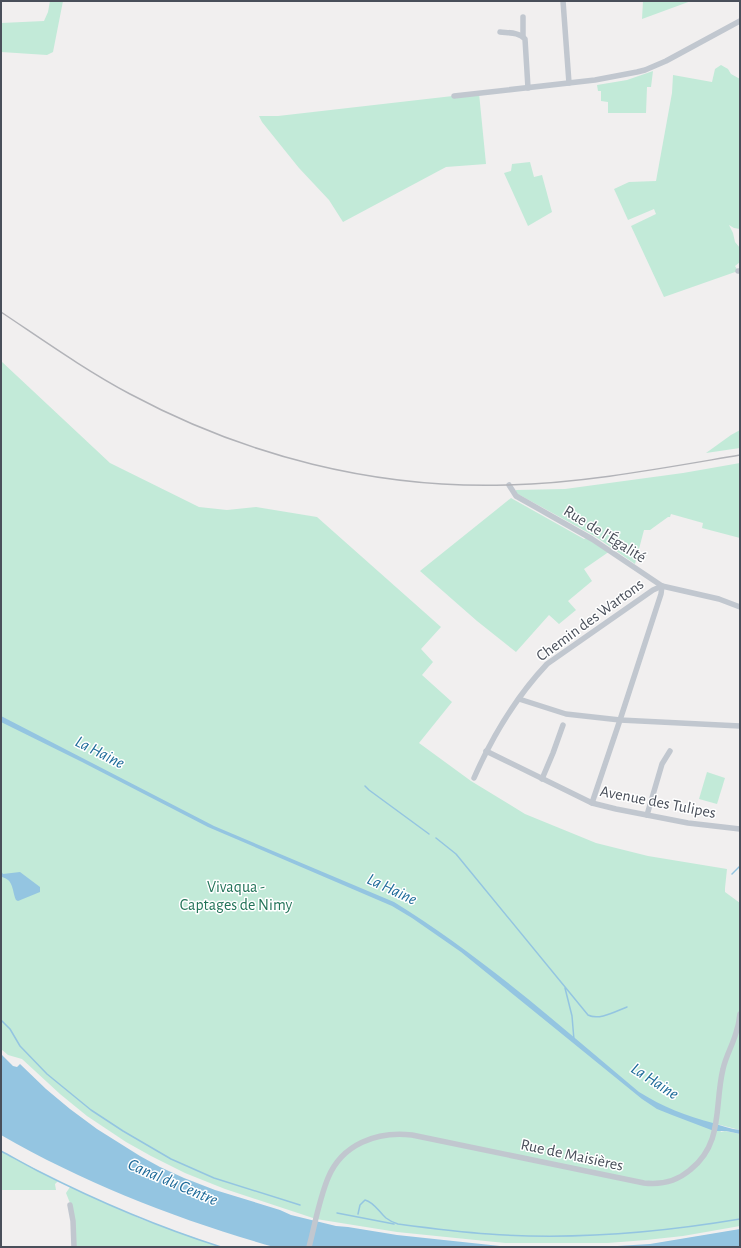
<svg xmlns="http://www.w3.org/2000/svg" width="741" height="1248" viewBox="0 0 741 1248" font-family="'Alegreya Sans',sans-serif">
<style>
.green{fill:#c2ead8}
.water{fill:#94c5e1}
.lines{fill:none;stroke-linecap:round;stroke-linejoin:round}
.stream{stroke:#94c5e1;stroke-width:1.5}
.minor{stroke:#c1c7cf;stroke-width:5.5}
.rail{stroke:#b2b3b8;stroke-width:1.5}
.labels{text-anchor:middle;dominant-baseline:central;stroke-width:3;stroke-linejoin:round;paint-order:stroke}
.street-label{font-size:16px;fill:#494f5a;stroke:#fff}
.park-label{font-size:16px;fill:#227358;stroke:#fff}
.water-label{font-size:17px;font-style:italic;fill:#1d6a99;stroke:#fff}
</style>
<rect width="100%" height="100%" fill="#f1efef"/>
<g class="green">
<polygon points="50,1 63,1 53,52 47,55 1,52 1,23 44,21 48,12"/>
<polygon points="643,1 691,1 642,19"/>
<polygon points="721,65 728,69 731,74 740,79 740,229 734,228 729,225 733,233 735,242 740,248 740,262 735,266 738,271 664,297 631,226 656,214 654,209 628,220 614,189 629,182 656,181 672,93 673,75 712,82 715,69"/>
<polygon points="653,71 651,87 647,87 646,113 608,113 608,102 601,101 601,91 598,91 597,85 627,80"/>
<polygon points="479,93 486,164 446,167 343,222 329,200 299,168 262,122 259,116 278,116"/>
<polygon points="530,162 534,177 542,175 552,212 528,226 504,173 511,171 512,164"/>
<polygon points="1,361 110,463 199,507 227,510 256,507 317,517 441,627 421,649 433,662 422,675 452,702 419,743 471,781 525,814 596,843 648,856 727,869 725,888 725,892 740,903 740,1130 716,1124 721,1132 725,1131 740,1134 740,1226 683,1236 646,1240 608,1243 505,1243 397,1232 316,1219 225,1189 185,1173 151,1156 126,1142 87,1116 60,1094 22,1059 8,1055 1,1049"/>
<polygon points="740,430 740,448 706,453 731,435"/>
<polygon points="740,463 740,538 702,528 703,523 671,514 670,517 668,517 650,530 644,530 635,564 596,537 516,493 516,490 565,489 683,473"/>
<polygon points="511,498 584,539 588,537 610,551 584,569 592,581 568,601 576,610 559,624 549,615 516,652 477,621 420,571"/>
<polygon points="707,772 725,778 717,804 699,799"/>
<polygon points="1,1151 58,1181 55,1184 56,1190 1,1190"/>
<polygon points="70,1187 141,1219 221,1247 74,1247 70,1203 66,1193"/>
</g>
<g class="water">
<path d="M1 716 214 826 394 902C482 956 560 1026 639 1092 663 1107 686 1116 713 1123 722 1126 731 1129 740 1130V1134L726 1131H714L672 1115 657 1109 642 1099 461 952 412 918 392 906 208 827 82 762 1 722Z"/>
<path d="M1 871 3 874 20 872 40 887V892L18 901 16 900C12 891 14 880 2 877L1 878Z"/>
<path d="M2 1055 13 1066 17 1067 20 1064 46 1089 70 1109 97 1129 140 1156 160 1167 184 1178 215 1190 280 1210 291 1215 336 1226 348 1227 397 1235 500 1246 601 1247 650 1244 740 1229V1247H274C179 1220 86 1184 1 1135V1056Z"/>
</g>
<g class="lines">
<g class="stream">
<polyline points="365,786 369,790 429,834"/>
<path d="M436 838 456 854 588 1015C599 1021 616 1011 627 1007"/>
<polyline points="732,874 740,866"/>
<polyline points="565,988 572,1016 574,1040"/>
<polyline points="1,1020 10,1029 20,1046 47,1074 91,1110 123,1131 171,1159 214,1178 300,1205"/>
<path d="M1 1151C14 1158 26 1165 38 1171 97 1201 158 1227 221 1247"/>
<polyline points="337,1213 394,1224"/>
<path d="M358 1214 360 1205 365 1200C374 1202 379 1212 386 1218 390 1221 394 1223 398 1224 428 1228 458 1232 489 1234 572 1240 657 1233 740 1219"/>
</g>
<g class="minor">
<polyline points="563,1 569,83"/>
<path d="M500 32C509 33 519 32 525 39L528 88"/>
<polyline points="523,36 523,17"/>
<polyline points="454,96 595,80 637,72 645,70 666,61 740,21"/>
<polyline points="738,271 740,271"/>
<polyline points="509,485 516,496 592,539 662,586 719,599 740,607"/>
<polyline points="519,699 566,714 620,720 740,726"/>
<polyline points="486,751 592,803 616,809 688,823 740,829"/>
<path d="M474 778C492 737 516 697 547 664L653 590 662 586"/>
<polyline points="542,779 553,753 563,725"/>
<polyline points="592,803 620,720 661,594 662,586"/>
<polyline points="647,815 662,764 670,751"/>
<polyline points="70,1205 73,1221 74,1247"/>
<path d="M309 1247C315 1224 319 1200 328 1178 342 1144 377 1131 412 1135L644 1183C661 1185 677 1181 690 1170 724 1143 714 1106 723 1069 726 1055 734 1043 737 1029 739 1024 739 1019 740 1014"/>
</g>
<path class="rail" d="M1 312C43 340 85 370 130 394 246 456 375 489 507 485 585 483 663 468 740 455"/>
</g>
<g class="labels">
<g class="street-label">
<text transform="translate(605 534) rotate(32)">Rue de l'Égalité</text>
<text transform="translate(590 620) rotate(-36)">Chemin des Wartons</text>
<text transform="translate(658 802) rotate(11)">Avenue des Tulipes</text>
<text transform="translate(572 1155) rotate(12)">Rue de Maisières</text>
</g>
<g class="park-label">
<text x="236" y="887">Vivaqua -<tspan x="236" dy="18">Captages de Nimy</tspan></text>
</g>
<g class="water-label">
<text transform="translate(100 752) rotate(27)">La Haine</text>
<text transform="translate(392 889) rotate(25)">La Haine</text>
<text transform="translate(655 1081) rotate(33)">La Haine</text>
<text transform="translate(173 1182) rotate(23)">Canal du Centre</text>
</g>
</g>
<rect width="741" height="1248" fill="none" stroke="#494f5a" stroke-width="4"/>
</svg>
